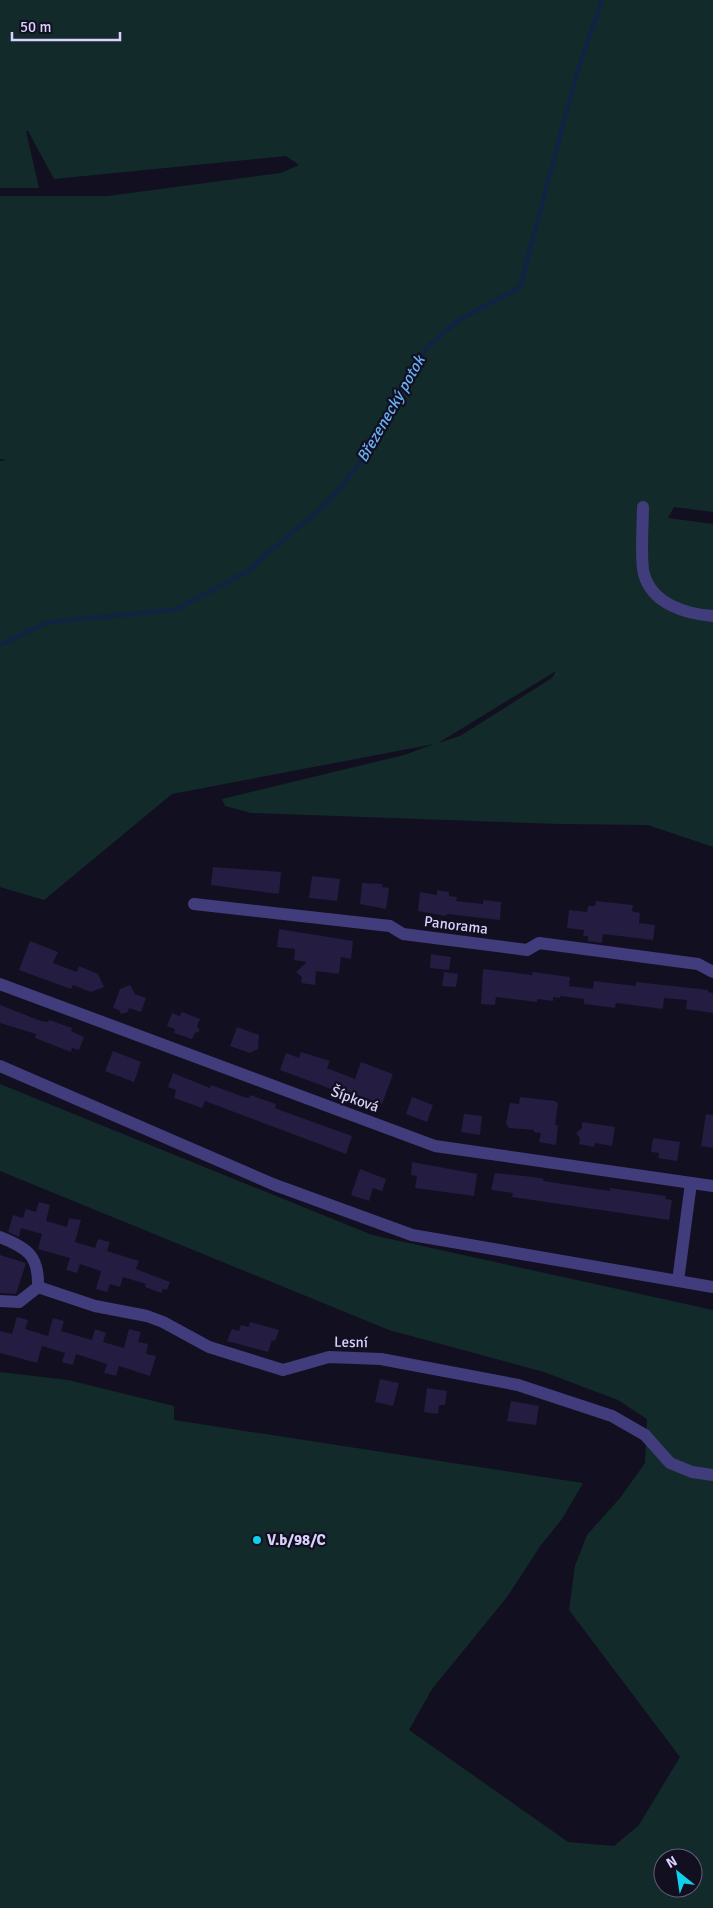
<svg xmlns="http://www.w3.org/2000/svg" width="713" height="1908" viewBox="0 0 713 1908" font-family="Signika,sans-serif">
<style>
.green{fill:#122b2a;fill-rule:evenodd}
.lines{fill:none;stroke-linecap:round;stroke-linejoin:round}
.stream{stroke:#112343;stroke-width:4.5}
.building{fill:#241c41}
.minor{stroke:#413d7d;stroke-width:12}
.tertiary{stroke:#413d7d;stroke-width:12}
.poi-dot{fill:#0fd1eb;stroke:#120f21;stroke-width:2}
.labels{text-anchor:middle;dominant-baseline:central;stroke-width:4.5;stroke-linejoin:round;paint-order:stroke}
.street-label{font-size:15px;fill:#d8d2fc;stroke:#120f21}
.poi-label{font-size:15px;font-weight:bold;fill:#d8d2fc;stroke:#120f21;text-anchor:start}
.water-label{font-size:16px;font-style:italic;fill:#67b1f5;stroke:#120f21}
</style>
<rect width="100%" height="100%" fill="#120f21"/>
<g class="green">
<path d="M0 0H713V512L674 507 668 518 713 524V847L648 825 560 824 251 813 225 806 222 799 404 755 434 744 172 794 44 900 0 887V461L6 460 0 459V196H108L281 173 299 165 286 156 54 179 28 131H26L39 188H0ZM556 671 552 678 460 736 438 743Z"/>
<path d="M0 1084 372 1235 713 1310V1908H0V1372L68 1380 174 1406V1420L583 1483 562 1519 541 1545 507 1597 432 1689 409 1730 568 1842 614 1846 639 1825 680 1757 569 1610 575 1566 587 1535 620 1498 645 1463 647 1419 618 1400 544 1372 389 1330 0 1171ZM663 1858H693V1888H663Z"/>
</g>
<g class="lines">
<polyline class="stream" points="0,645 48,622 174,610 245,573 327,503 367,454 427,347 459,320 520,287 576,76 602,0"/>
</g>
<g class="building">
<polygon points="213,867 281,872 279,894 211,885"/>
<polygon points="312,876 340,879 337,901 309,898"/>
<polygon points="362,883 382,884 382,887 389,888 386,909 360,904"/>
<polygon points="437,890 449,892 449,896 457,897 456,901 483,904 483,900 501,902 500,920 447,914 446,916 418,911 420,892 437,895"/>
<polygon points="596,901 633,905 632,911 640,913 639,923 655,925 653,940 603,934 602,943 588,941 588,936 583,936 584,930 567,928 569,910 587,912 588,906 595,906"/>
<polygon points="279,929 353,941 351,959 341,957 339,974 316,971 315,985 301,983 302,977 296,972 307,962 294,960 295,949 277,947"/>
<polygon points="30,941 58,952 53,963 77,972 79,966 98,974 104,987 91,992 73,985 71,989 19,970"/>
<polygon points="431,954 451,957 449,970 430,968"/>
<polygon points="483,969 532,975 533,972 562,976 570,977 569,986 593,989 594,981 636,986 636,982 708,990 708,992 713,993 713,1013 686,1009 687,1000 664,998 663,1009 616,1003 615,1008 584,1004 584,999 560,996 560,998 553,997 553,1001 537,999 537,1002 496,997 495,1005 481,1004"/>
<polygon points="444,972 458,974 456,987 442,986"/>
<polygon points="130,985 135,994 146,998 141,1012 129,1008 128,1012 121,1014 119,1010 113,1008 120,989"/>
<polygon points="0,1005 41,1021 48,1022 49,1020 72,1028 71,1031 84,1037 79,1050 72,1048 71,1052 35,1038 36,1034 0,1023"/>
<polygon points="182,1012 200,1019 197,1026 200,1031 195,1033 192,1039 174,1033 175,1029 167,1026 172,1013 180,1016"/>
<polygon points="237,1027 259,1035 258,1049 250,1053 230,1046"/>
<polygon points="113,1051 141,1062 134,1082 105,1071"/>
<polygon points="301,1052 330,1061 327,1068 355,1079 361,1062 393,1074 382,1104 335,1087 334,1090 280,1070 286,1053 299,1058"/>
<polygon points="173,1073 210,1088 211,1085 244,1097 249,1098 250,1095 276,1104 275,1108 280,1110 352,1136 346,1154 205,1101 202,1108 174,1098 176,1090 168,1087"/>
<polygon points="412,1097 433,1105 427,1122 406,1114"/>
<polygon points="520,1097 555,1101 558,1104 555,1125 558,1125 556,1145 539,1142 541,1133 534,1132 534,1130 509,1128 506,1124 510,1103 519,1104"/>
<polygon points="464,1114 482,1116 480,1135 461,1132"/>
<polygon points="706,1114 713,1115 713,1148 701,1146"/>
<polygon points="582,1122 615,1127 612,1146 595,1143 594,1147 579,1144 580,1138 576,1133 582,1128"/>
<polygon points="653,1138 680,1142 677,1161 658,1158 659,1153 651,1152"/>
<polygon points="412,1162 477,1174 474,1196 415,1188 417,1176 411,1175"/>
<polygon points="360,1169 386,1179 382,1191 373,1188 369,1201 351,1195"/>
<polygon points="495,1173 533,1177 544,1179 543,1181 610,1191 610,1188 666,1196 665,1199 672,1200 669,1220 512,1197 513,1193 491,1190"/>
<polygon points="39,1202 50,1205 46,1221 67,1227 69,1218 81,1220 75,1242 95,1248 98,1239 110,1242 107,1251 139,1261 136,1269 170,1282 167,1290 163,1289 161,1293 145,1287 146,1284 123,1277 120,1287 110,1284 107,1292 96,1289 101,1271 80,1264 77,1273 66,1270 70,1258 38,1249 42,1234 21,1228 19,1237 8,1232 13,1215 23,1218 26,1209 36,1212"/>
<polygon points="0,1255 26,1263 16,1294 0,1293"/>
<polygon points="17,1317 28,1320 25,1329 48,1336 53,1318 64,1321 61,1331 92,1340 95,1329 106,1333 103,1342 124,1348 129,1329 141,1332 138,1342 148,1344 146,1354 156,1356 150,1376 119,1366 116,1376 104,1373 107,1364 76,1354 73,1365 62,1362 65,1353 42,1346 37,1363 0,1353 0,1331 12,1334"/>
<polygon points="250,1322 279,1330 275,1341 272,1340 268,1352 227,1341 232,1329 239,1331 241,1325 249,1327"/>
<polygon points="380,1379 399,1383 393,1406 375,1402"/>
<polygon points="427,1388 447,1391 445,1405 439,1405 438,1414 424,1412"/>
<polygon points="511,1401 539,1406 536,1425 507,1421"/>
</g>
<g class="lines">
<g class="minor">
<path d="M643 507C643 523 640 561 644 574 652 604 686 614 713 616"/>
<polyline points="194,904 390,926 403,934 527,950 539,943 698,964 713,972"/>
<polyline points="0,984 435,1146 713,1186"/>
<path d="M0 1237C28 1248 39 1256 38 1287L95 1306 147 1316 163 1322 209 1347 283 1370 329 1357 381 1359 518 1385 612 1416 645 1435 670 1463 692 1472 713 1475"/>
<polyline points="678,1281 691,1183"/>
<polyline points="0,1301 19,1302 38,1287"/>
</g>
<polyline class="tertiary" points="0,1066 275,1185 412,1235 713,1287"/>
</g>
<circle class="poi-dot" cx="257" cy="1540" r="5"/>
<g class="labels">
<g class="street-label">
<text transform="translate(456 925) rotate(7)">Panorama</text>
<text transform="translate(355 1099) rotate(20)">Šípková</text>
<text transform="translate(351 1342) rotate(1)">Lesní</text>
</g>
<g class="poi-label">
<text x="267" y="1540">V.b/98/C</text>
</g>
<g class="water-label">
<text transform="translate(391 409) rotate(-60)">Březenecký potok</text>
</g>
</g>
<g transform="translate(678 1873) rotate(330)"><circle r="24" fill="#120f21" stroke="#615d79"/>
<path d="M0-4L9 19L0 12L-9 19Z" fill="#0fd1eb"/>
<text y="-8" font-size="14" font-weight="bold" text-anchor="middle" fill="#d8d2fc">N</text>
</g>
<path d="M12 32v8h108v-8" fill="none" stroke="#d8d2fc" stroke-width="2.5"/>
<text x="20" y="32" font-size="15" fill="#d8d2fc" stroke="#120f21" stroke-width="4" paint-order="stroke">50 m</text>
</svg>
